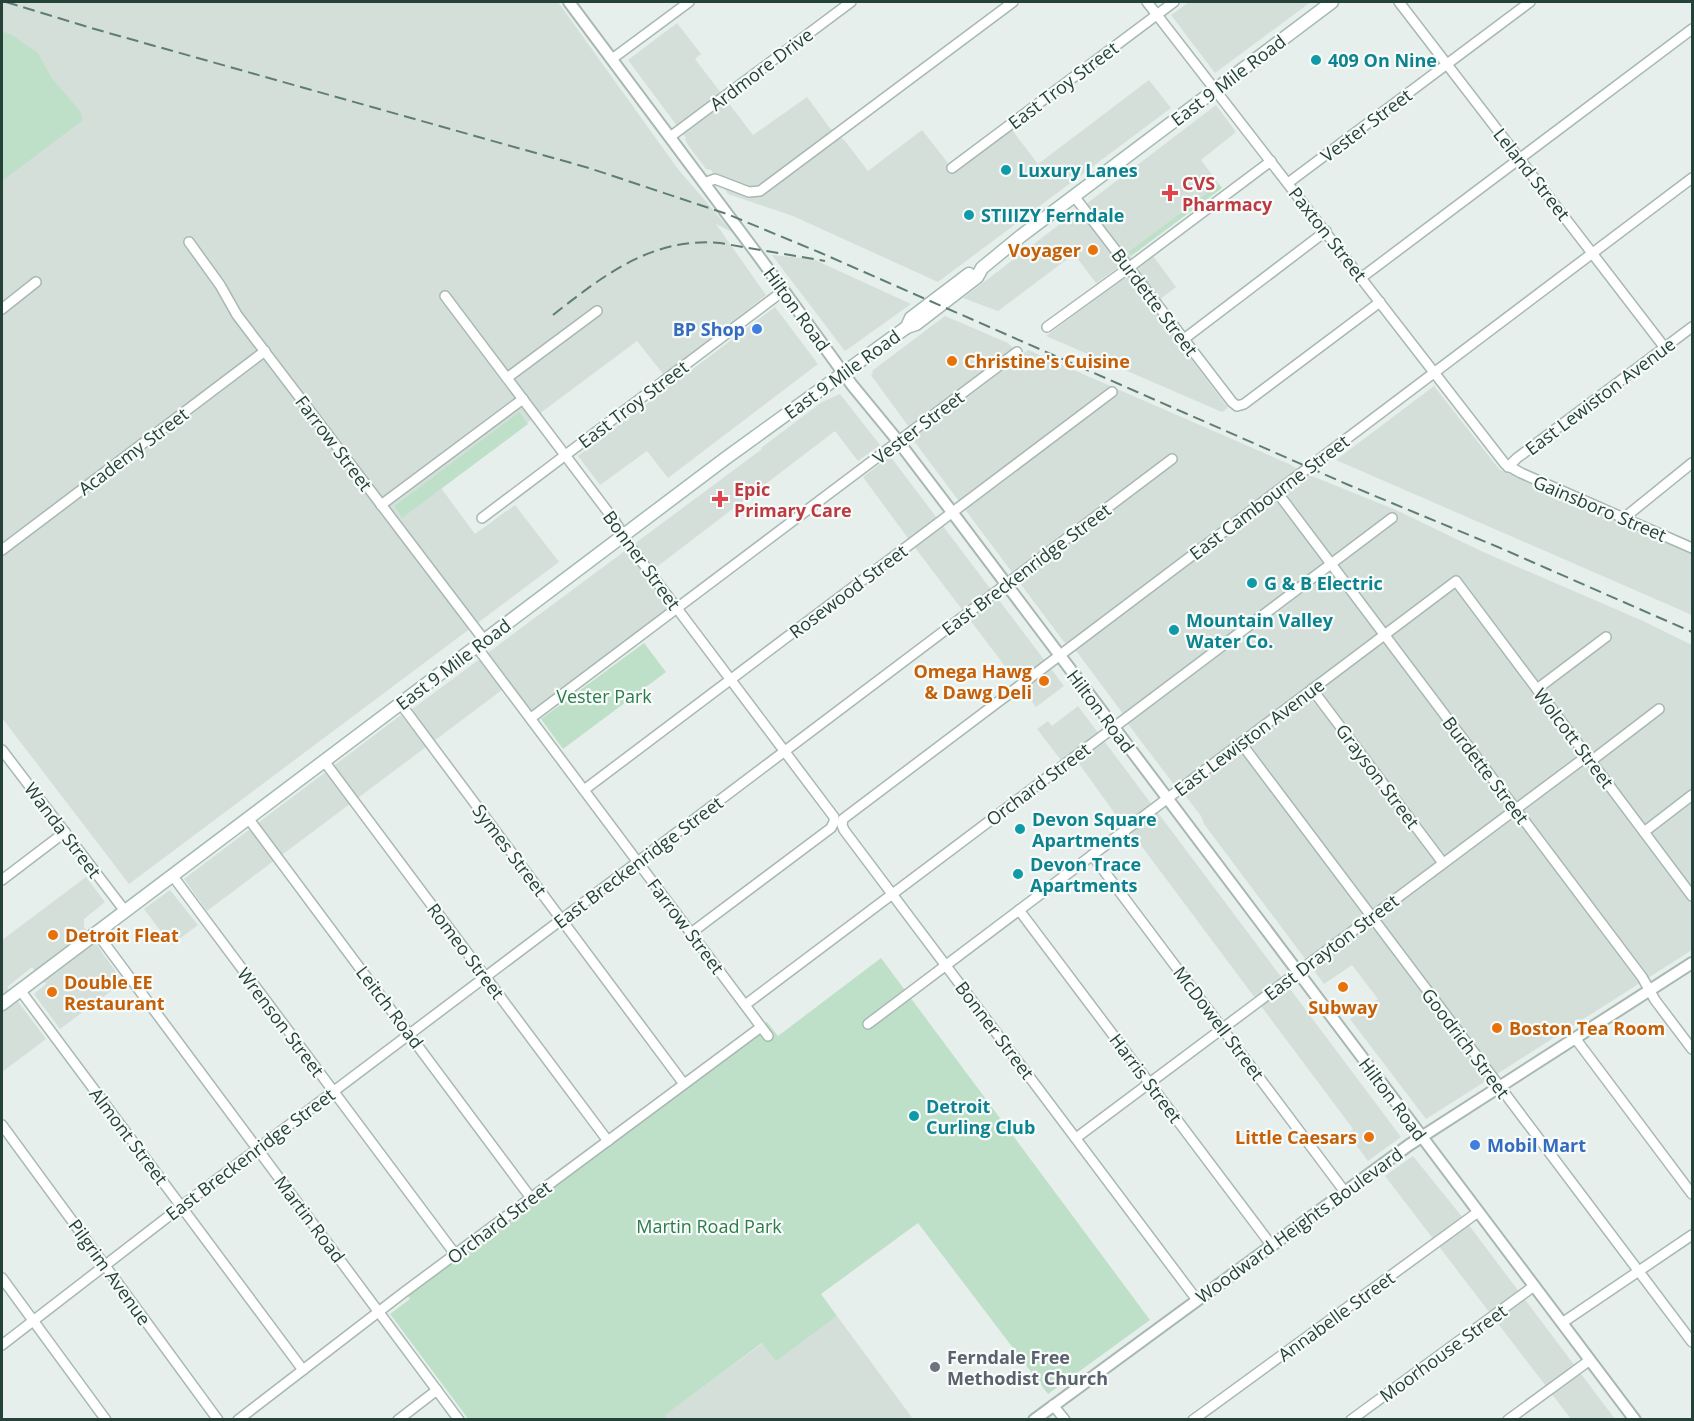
<svg xmlns="http://www.w3.org/2000/svg" width="1694" height="1421" viewBox="0 0 1694 1421" font-family="'Open Sans',sans-serif">
<style>
.built{fill:#d4dfda}
.green{fill:#bfe0c8}
.lines{fill:none;stroke-linecap:round;stroke-linejoin:round}
.minor-casing{stroke:#a8b8b2;stroke-width:12}
.tertiary-casing{stroke:#a8b8b2;stroke-width:14}
.secondary-casing{stroke:#a4bbb3;stroke-width:15}
.minor{stroke:#fff;stroke-width:9}
.tertiary{stroke:#fff;stroke-width:10}
.secondary{stroke:#fff;stroke-width:12}
.rail{stroke:#5f7d75;stroke-width:2;stroke-dasharray:12 6;stroke-linecap:butt}
.culture-dot{fill:#0f9aa8;stroke:#f7fbf9;stroke-width:2}
.health-dot{fill:#e0444e;stroke:#f7fbf9;stroke-width:2}
.food-dot{fill:#e8710a;stroke:#f7fbf9;stroke-width:2}
.shop-dot{fill:#3f7fe0;stroke:#f7fbf9;stroke-width:2}
.worship-dot{fill:#6b7280;stroke:#f7fbf9;stroke-width:2}
.labels{text-anchor:middle;dominant-baseline:central;stroke-width:4.5;stroke-linejoin:round;paint-order:stroke}
.culture-label{font-size:18px;font-weight:bold;fill:#0d838f;stroke:#f7fbf9;text-anchor:start}
.street-label{font-size:18px;fill:#24423a;stroke:#f7fbf9}
.health-label{font-size:18px;font-weight:bold;fill:#be3a42;stroke:#f7fbf9;text-anchor:start}
.food-label{font-size:18px;font-weight:bold;fill:#c56008;stroke:#f7fbf9;text-anchor:start}
.shop-label{font-size:18px;font-weight:bold;fill:#366cbe;stroke:#f7fbf9;text-anchor:end}
.park-label{font-size:18px;fill:#2d7a4b;stroke:#f7fbf9}
.worship-label{font-size:18px;font-weight:bold;fill:#5b616d;stroke:#f7fbf9;text-anchor:start}
</style>
<rect width="100%" height="100%" fill="#e6efeb"/>
<g class="built">
<polygon points="2,2 558,2 678,169 732,232 716,224 766,295 664,375 637,341 527,423 518,413 394,506 402,517 441,488 475,534 515,505 559,562 129,884 2,718"/>
<polygon points="1189,2 1311,2 1215,73 1171,15"/>
<polygon points="677,23 701,54 695,59 753,135 807,97 829,127 845,141 868,171 922,130 955,172 1012,130 1038,164 1149,80 1171,108 938,282 793,216 728,194 711,170 706,169 688,145 685,139 686,138 628,60"/>
<polygon points="1216,105 1236,132 1201,160 1219,184 1128,252 1132,258 1096,283 1074,254 998,311 963,298"/>
<polygon points="772,255 813,259 911,304 845,351"/>
<polygon points="1153,256 1176,287 1151,306 1228,408 1222,412 1046,336"/>
<polygon points="775,307 818,364 668,478 647,451 600,485 578,456"/>
<polygon points="945,316 1008,343 1014,349 909,427 871,375 873,373 872,371"/>
<polygon points="1028,350 1289,464 1307,474 1396,510 1481,551 1643,621 1692,645 1692,950 1426,1119 1350,1019 1378,999 1352,965 1324,984 1204,824 1201,816 1184,794 1175,786 1128,724 1121,711 1077,652 1064,642 911,437"/>
<polygon points="1434,386 1499,469 1692,554 1692,615 1336,460"/>
<polygon points="840,394 880,445 858,461 835,431 650,572 674,605 527,714 506,687 434,741 411,710 762,449 761,448 822,402"/>
<polygon points="890,456 1064,686 1036,707 916,549 863,477"/>
<polygon points="1078,706 1401,1137 1368,1161 1348,1134 1353,1129 1131,832 1116,815 1077,761 1067,768 1037,729 1048,721 1052,726"/>
<polygon points="401,715 426,747 207,911 184,879"/>
<polygon points="86,877 105,902 84,919 84,927 123,982 60,1029 34,994 46,984 32,967 7,987 46,1039 2,1072 2,940"/>
<polygon points="170,890 198,925 171,945 144,909"/>
<polygon points="1413,1156 1471,1228 1615,1419 1571,1419 1385,1176"/>
<polygon points="837,1316 913,1419 668,1420 664,1415 763,1343 776,1360"/>
</g>
<g class="green">
<polygon points="2,31 12,35 38,53 51,77 80,111 83,120 2,181"/>
<polygon points="1219,184 1222,188 1131,256 1128,252"/>
<polygon points="519,412 528,424 402,518 394,506"/>
<polygon points="644,643 666,672 563,749 541,719"/>
<polygon points="881,958 1150,1320 1048,1394 918,1223 821,1294 837,1316 776,1361 762,1343 665,1415 668,1419 469,1420 390,1314 410,1299 405,1292 767,1022 778,1036"/>
</g>
<g class="lines">
<defs>
<g id="minor">
<polyline points="1147,2 1505,464 1521,473 1692,548"/>
<polyline points="1399,2 1665,348"/>
<polyline points="612,59 689,2"/>
<polyline points="670,137 851,2"/>
<polyline points="952,168 1174,2"/>
<polyline points="704,183 715,179 749,192 760,191 1013,2"/>
<polyline points="1288,183 1530,2"/>
<polyline points="1074,196 1232,402 1237,406 1244,404 1380,302"/>
<polyline points="189,242 220,285 237,315 484,640"/>
<polyline points="1361,278 1692,29"/>
<polyline points="445,296 614,520 630,546 834,817 834,822 831,828 691,933"/>
<polyline points="2,309 36,282"/>
<polyline points="1047,327 1123,272 1271,161"/>
<polyline points="1184,339 1326,231"/>
<polyline points="507,378 597,311"/>
<polyline points="1508,467 1517,458 1692,327"/>
<polyline points="1277,492 1642,977 1655,1000 1692,1049"/>
<polyline points="381,505 523,399"/>
<polyline points="482,518 783,291"/>
<polyline points="1624,518 1692,463"/>
<polyline points="2,550 265,351"/>
<polyline points="476,646 768,1036"/>
<polyline points="1312,689 1443,863"/>
<polyline points="1537,689 1606,637"/>
<polyline points="400,703 684,1084"/>
<polyline points="531,718 1017,352"/>
<polyline points="1241,743 1692,1342"/>
<polyline points="2,750 125,911"/>
<polyline points="324,761 608,1141"/>
<polyline points="1591,761 1659,709"/>
<polyline points="584,790 1112,392"/>
<polyline points="248,818 531,1198"/>
<polyline points="1644,832 1692,795"/>
<polyline points="1092,855 1345,1192"/>
<polyline points="172,875 455,1254"/>
<polyline points="2,880 65,832"/>
<polyline points="1019,910 1272,1246"/>
<polyline points="96,932 459,1420"/>
<polyline points="20,990 303,1370"/>
<polyline points="745,1005 1392,518"/>
<polyline points="868,1024 1456,581 1692,896"/>
<polyline points="1575,1038 1692,1194"/>
<polyline points="2,1125 218,1420"/>
<polyline points="1076,1138 1587,756"/>
<polyline points="2,1278 106,1420"/>
<polyline points="1197,1300 844,830 842,825 843,819 1692,178"/>
<polyline points="1562,1323 1692,1235"/>
<polyline points="2,1345 187,1202 1172,459"/>
<polyline points="1053,1405 1065,1420"/>
<polyline points="238,1420 403,1293 761,1027"/>
<polyline points="398,1420 437,1390"/>
<polyline points="1193,1420 1478,1212"/>
<polyline points="1351,1420 1534,1286"/>
<polyline points="1508,1420 1590,1360"/>
</g>
<g id="tertiary">
<polyline points="569,2 760,258 852,385 898,441 952,512 1635,1420"/>
<polyline points="1034,1420 1409,1145 1692,963"/>
</g>
<g id="secondary">
<polyline points="907,327 911,318 969,274"/>
<polyline points="2,1004 726,458 907,327 916,324 977,277 982,268 1021,236 1332,2"/>
</g>
</defs>
<use href="#minor" class="minor-casing"/>
<use href="#tertiary" class="tertiary-casing"/>
<use href="#secondary" class="secondary-casing"/>
<use href="#minor" class="minor"/>
<use href="#tertiary" class="tertiary"/>
<use href="#secondary" class="secondary"/>
<g class="rail">
<polyline points="6,2 91,28 589,168 727,214 821,253 1351,486 1498,547 1692,632"/>
<path d="M553 315C604 275 652 237 720 243L825 261"/>
</g>
</g>
<g class="culture-dot">
<circle cx="1316" cy="60" r="6"/>
<circle cx="1006" cy="170" r="6"/>
<circle cx="969" cy="215" r="6"/>
<circle cx="1252" cy="583" r="6"/>
<circle cx="1174" cy="630" r="6"/>
<circle cx="1020" cy="829" r="6"/>
<circle cx="1018" cy="874" r="6"/>
<circle cx="914" cy="1116" r="6"/>
</g>
<g class="health-dot">
<path d="M1167 184h6v6h6v6h-6v6h-6v-6h-6v-6h6z"/>
<path d="M717 490h6v6h6v6h-6v6h-6v-6h-6v-6h6z"/>
</g>
<g class="food-dot">
<circle cx="1093" cy="250" r="6"/>
<circle cx="952" cy="361" r="6"/>
<circle cx="1044" cy="681" r="6"/>
<circle cx="53" cy="935" r="6"/>
<circle cx="1343" cy="987" r="6"/>
<circle cx="52" cy="992" r="6"/>
<circle cx="1497" cy="1028" r="6"/>
<circle cx="1369" cy="1137" r="6"/>
</g>
<g class="shop-dot">
<circle cx="757" cy="329" r="6"/>
<circle cx="1475" cy="1145" r="6"/>
</g>
<circle class="worship-dot" cx="935" cy="1367" r="6"/>
<g class="labels">
<g class="culture-label">
<text x="1328" y="60">409 On Nine</text>
<text x="1018" y="170">Luxury Lanes</text>
<text x="981" y="215">STIIIZY Ferndale</text>
<text x="1264" y="583">G &amp; B Electric</text>
<text x="1186" y="620">Mountain Valley<tspan x="1186" dy="21">Water Co.</tspan></text>
<text x="1032" y="819">Devon Square<tspan x="1032" dy="21">Apartments</tspan></text>
<text x="1030" y="864">Devon Trace<tspan x="1030" dy="21">Apartments</tspan></text>
<text x="926" y="1106">Detroit<tspan x="926" dy="21">Curling Club</tspan></text>
</g>
<g class="street-label">
<text transform="translate(761 69) rotate(-37)">Ardmore Drive</text>
<text transform="translate(1228 80) rotate(-37)">East 9 Mile Road</text>
<text transform="translate(1063 85) rotate(-37)">East Troy Street</text>
<text transform="translate(1366 125) rotate(-37)">Vester Street</text>
<text transform="translate(1532 174) rotate(52)">Leland Street</text>
<text transform="translate(1328 234) rotate(52)">Paxton Street</text>
<text transform="translate(1155 302) rotate(53)">Burdette Street</text>
<text transform="translate(797 309) rotate(54)">Hilton Road</text>
<text transform="translate(842 374) rotate(-36)">East 9 Mile Road</text>
<text transform="translate(1600 396) rotate(-37)">East Lewiston Avenue</text>
<text transform="translate(633 404) rotate(-37)">East Troy Street</text>
<text transform="translate(918 427) rotate(-37)">Vester Street</text>
<text transform="translate(334 443) rotate(53)">Farrow Street</text>
<text transform="translate(133 451) rotate(-37)">Academy Street</text>
<text transform="translate(1269 497) rotate(-37)">East Cambourne Street</text>
<text transform="translate(1600 508) rotate(23)">Gainsboro Street</text>
<text transform="translate(642 560) rotate(54)">Bonner Street</text>
<text transform="translate(1026 569) rotate(-37)">East Breckenridge Street</text>
<text transform="translate(848 591) rotate(-37)">Rosewood Street</text>
<text transform="translate(453 664) rotate(-37)">East 9 Mile Road</text>
<text transform="translate(1101 711) rotate(53)">Hilton Road</text>
<text transform="translate(1249 737) rotate(-37)">East Lewiston Avenue</text>
<text transform="translate(1574 738) rotate(53)">Wolcott Street</text>
<text transform="translate(1486 770) rotate(53)">Burdette Street</text>
<text transform="translate(1378 776) rotate(53)">Grayson Street</text>
<text transform="translate(1038 784) rotate(-37)">Orchard Street</text>
<text transform="translate(63 830) rotate(53)">Wanda Street</text>
<text transform="translate(510 850) rotate(53)">Symes Street</text>
<text transform="translate(638 862) rotate(-37)">East Breckenridge Street</text>
<text transform="translate(686 926) rotate(53)">Farrow Street</text>
<text transform="translate(1331 947) rotate(-37)">East Drayton Street</text>
<text transform="translate(466 951) rotate(53)">Romeo Street</text>
<text transform="translate(390 1007) rotate(53)">Leitch Road</text>
<text transform="translate(281 1022) rotate(53)">Wrenson Street</text>
<text transform="translate(1219 1023) rotate(53)">McDowell Street</text>
<text transform="translate(995 1030) rotate(53)">Bonner Street</text>
<text transform="translate(1466 1043) rotate(53)">Goodrich Street</text>
<text transform="translate(1146 1078) rotate(53)">Harris Street</text>
<text transform="translate(1393 1099) rotate(53)">Hilton Road</text>
<text transform="translate(129 1136) rotate(53)">Almont Street</text>
<text transform="translate(250 1154) rotate(-37)">East Breckenridge Street</text>
<text transform="translate(310 1219) rotate(53)">Martin Road</text>
<text transform="translate(499 1222) rotate(-37)">Orchard Street</text>
<text transform="translate(1299 1225) rotate(-36)">Woodward Heights Boulevard</text>
<text transform="translate(110 1272) rotate(54)">Pilgrim Avenue</text>
<text transform="translate(1336 1316) rotate(-36)">Annabelle Street</text>
<text transform="translate(1443 1353) rotate(-36)">Moorhouse Street</text>
</g>
<g class="health-label">
<text x="1182" y="183">CVS<tspan x="1182" dy="21">Pharmacy</tspan></text>
<text x="734" y="489">Epic<tspan x="734" dy="21">Primary Care</tspan></text>
</g>
<g class="food-label">
<text x="1081" y="250" text-anchor="end">Voyager</text>
<text x="964" y="361">Christine's Cuisine</text>
<text x="1032" y="671" text-anchor="end">Omega Hawg<tspan x="1032" dy="21">&amp; Dawg Deli</tspan></text>
<text x="65" y="935">Detroit Fleat</text>
<text x="64" y="982">Double EE<tspan x="64" dy="21">Restaurant</tspan></text>
<text x="1343" y="1007" text-anchor="middle">Subway</text>
<text x="1509" y="1028">Boston Tea Room</text>
<text x="1357" y="1137" text-anchor="end">Little Caesars</text>
</g>
<g class="shop-label">
<text x="745" y="329">BP Shop</text>
<text x="1487" y="1145" text-anchor="start">Mobil Mart</text>
</g>
<g class="park-label">
<text x="604" y="696">Vester Park</text>
<text x="709" y="1226">Martin Road Park</text>
</g>
<g class="worship-label">
<text x="947" y="1357">Ferndale Free<tspan x="947" dy="21">Methodist Church</tspan></text>
</g>
</g>
<rect width="1694" height="1421" fill="none" stroke="#24423a" stroke-width="6"/>
</svg>
